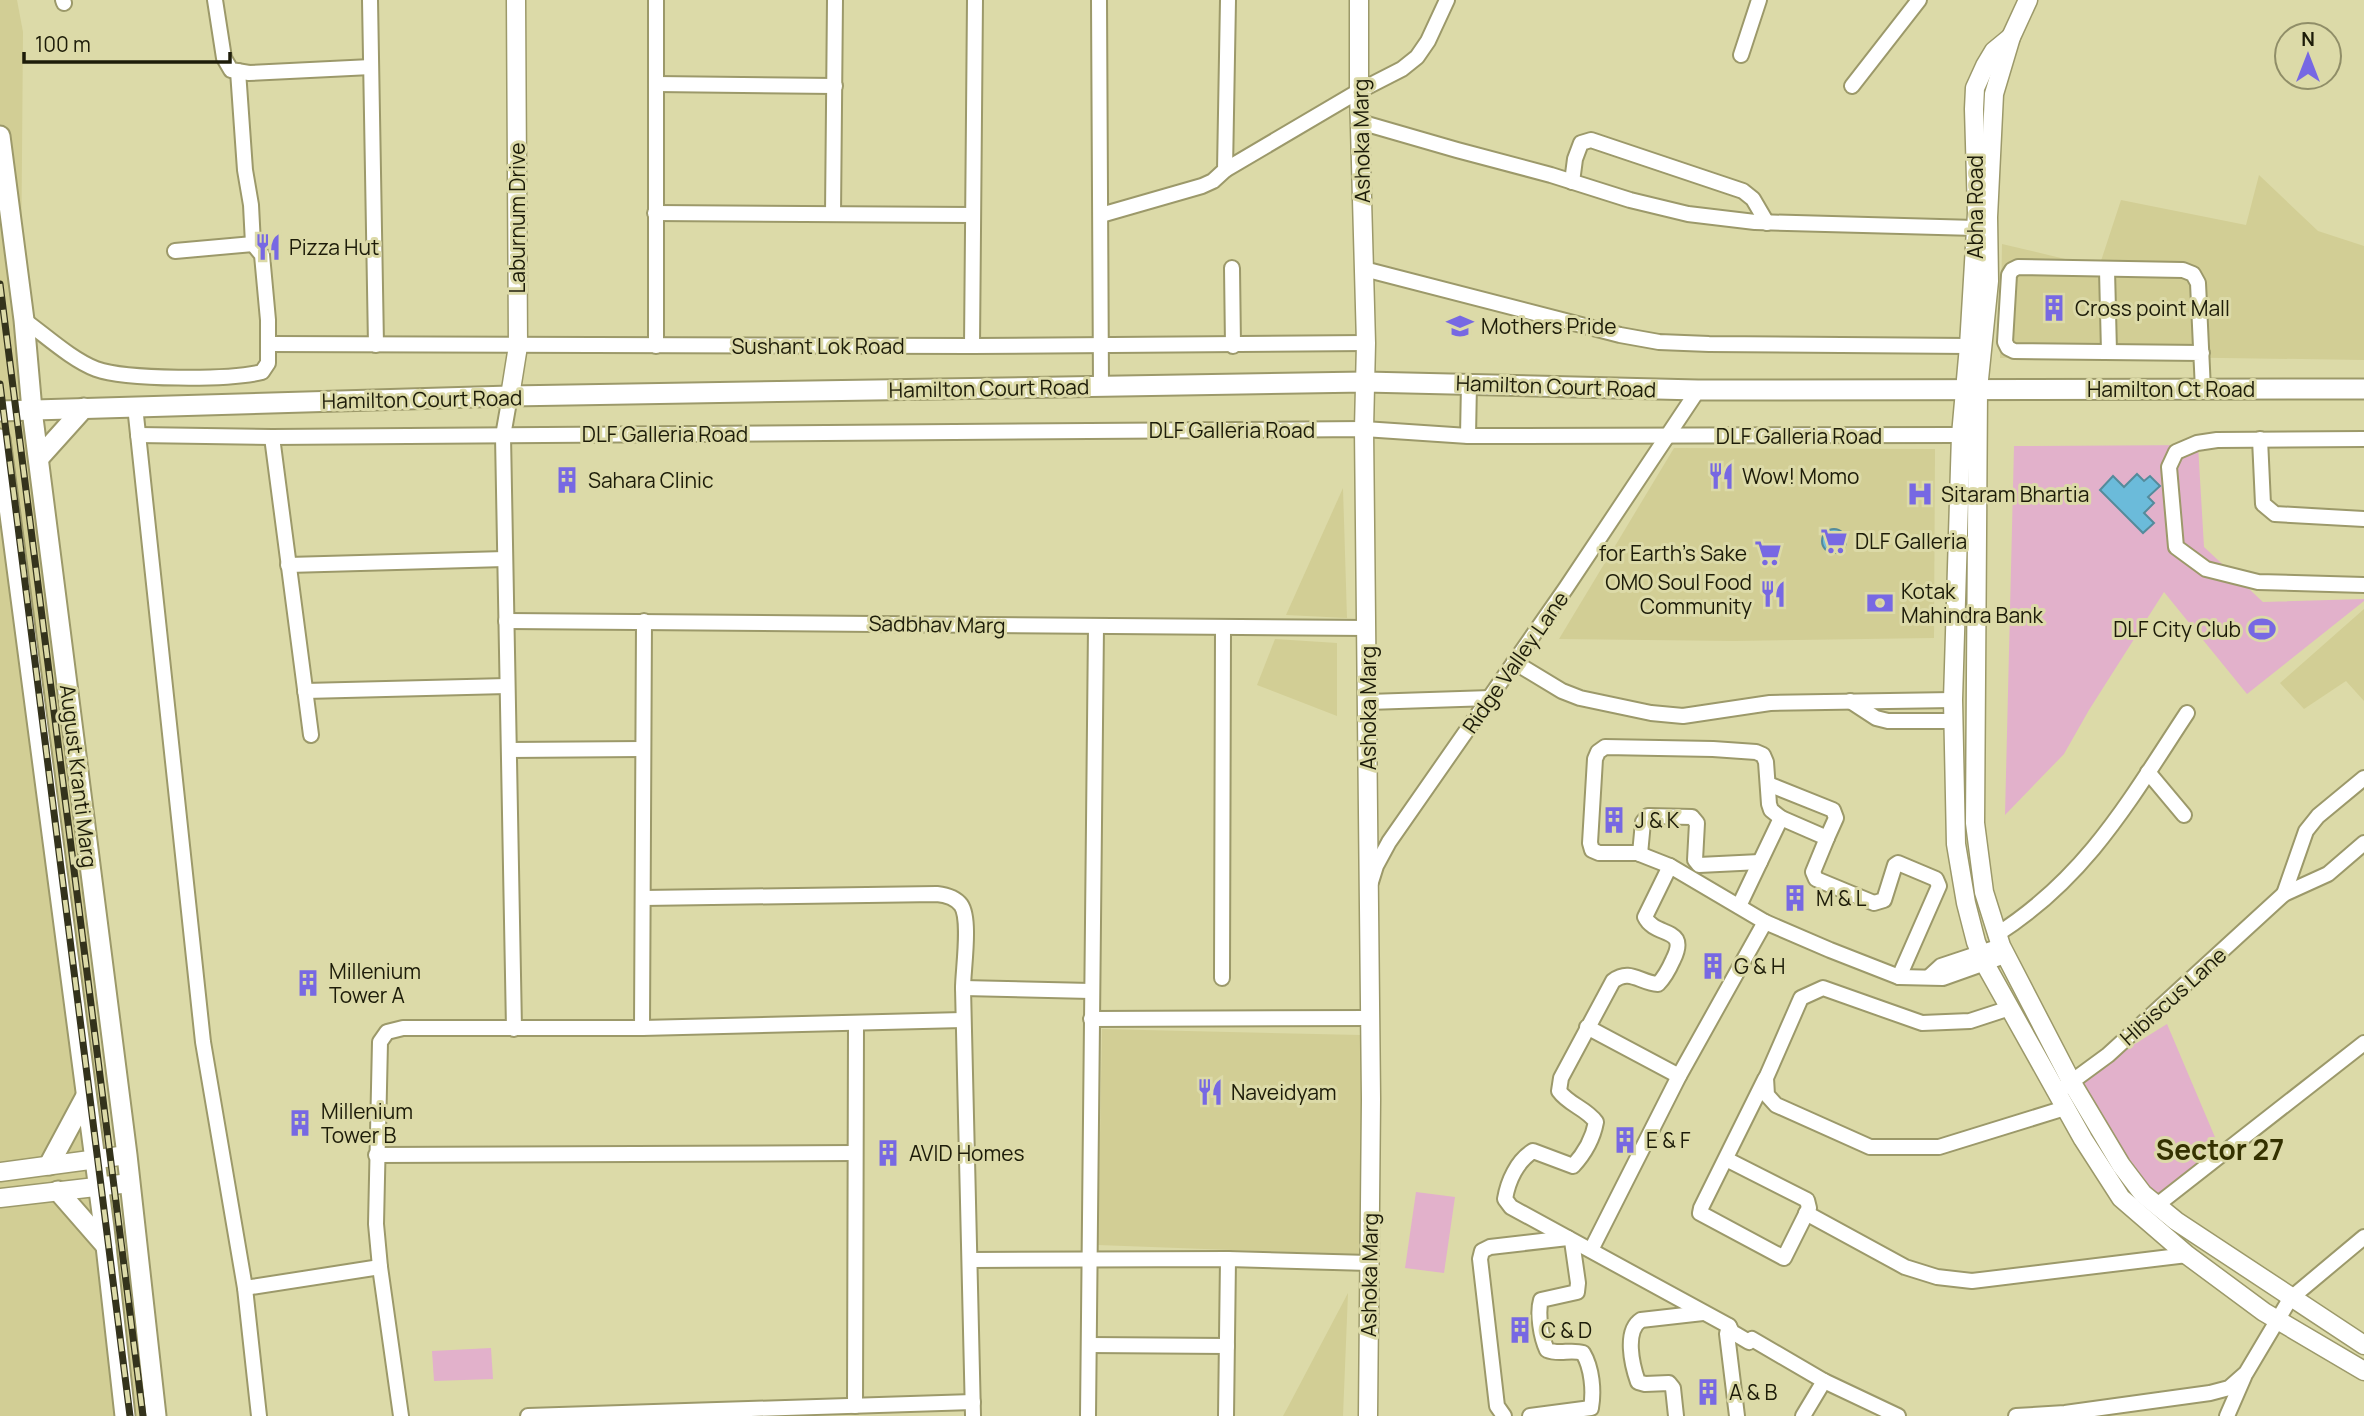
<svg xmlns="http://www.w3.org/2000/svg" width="2364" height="1416" viewBox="0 0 2364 1416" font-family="Manrope,sans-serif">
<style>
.built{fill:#d2ce95}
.green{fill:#e2b1cb}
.water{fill:#6bbbda;stroke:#548b9b;stroke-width:2}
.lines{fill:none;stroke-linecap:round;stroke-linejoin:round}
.minor-casing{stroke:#9c996a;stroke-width:18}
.tertiary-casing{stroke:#9c996a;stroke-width:21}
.secondary-casing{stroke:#9c996a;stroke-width:23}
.minor{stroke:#fff;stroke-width:14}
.tertiary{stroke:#fff;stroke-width:18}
.secondary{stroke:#fff;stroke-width:19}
.rail-casing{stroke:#34331c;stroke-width:7}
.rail{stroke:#dcdaa8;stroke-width:4.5;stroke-dasharray:13;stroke-linecap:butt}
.labels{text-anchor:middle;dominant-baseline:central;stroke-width:6;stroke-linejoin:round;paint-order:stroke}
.street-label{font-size:21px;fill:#1d1c09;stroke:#dcdaa8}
.poi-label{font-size:21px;fill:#1d1c09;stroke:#dcdaa8;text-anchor:start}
.district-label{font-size:28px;font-weight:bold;fill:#343100;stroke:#dcdaa8}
</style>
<rect width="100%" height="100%" fill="#dcdaa8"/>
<g class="built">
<polygon points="0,0 17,0 23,32 20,403 49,605 142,1416 0,1416"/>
<polygon points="2259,175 2318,231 2364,246 2364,360 2092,356 2000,358 2002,244 2099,267 2121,200 2246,225"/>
<polygon points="1674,448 1935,449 1934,638 1734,641 1559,639"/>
<polygon points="1343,488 1347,618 1286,615"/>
<polygon points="2364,609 2364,701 2346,681 2304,709 2280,683"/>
<polygon points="1275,639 1337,643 1337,716 1257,685"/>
<polygon points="1102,1029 1361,1035 1368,1255 1098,1245"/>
<polygon points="1348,1293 1343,1416 1283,1416 1289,1405"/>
</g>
<g class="green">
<polygon points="2198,445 2204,547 2263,602 2364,599 2364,601 2247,694 2164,592 2089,710 2064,754 2005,815 2014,446"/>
<polygon points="2167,1024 2220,1149 2157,1205 2072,1083"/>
<polygon points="1416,1192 1455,1197 1444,1273 1405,1268"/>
<polygon points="491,1348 493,1379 434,1381 432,1351"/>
</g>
<g class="water">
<polygon points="2137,474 2144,481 2150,476 2160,486 2148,497 2154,503 2144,513 2154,523 2143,533 2100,490 2113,476 2124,487"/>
<circle cx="1834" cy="541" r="12"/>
</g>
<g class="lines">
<defs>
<g id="minor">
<polyline points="63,0 64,3"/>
<polyline points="215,0 224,58 231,70 249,73 371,67"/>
<polyline points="370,0 376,345"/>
<polyline points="656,0 656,346"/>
<polyline points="1099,0 1101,386"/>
<polyline points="1741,55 1759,0"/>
<polyline points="656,84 835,86"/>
<polyline points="1852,86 1919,0"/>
<polyline points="1360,122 1457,150 1551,175 1630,200 1688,214 1755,222 1976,228"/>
<polyline points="1225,170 1359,91 1402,69 1417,57 1428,41 1447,0"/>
<polyline points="1572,182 1575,159 1581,143 1591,140 1743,191 1753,199 1767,223"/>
<polyline points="655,213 973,215"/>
<polyline points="833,214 835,0"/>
<polyline points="1101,215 1202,186 1213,181 1225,170 1228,0"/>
<polyline points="175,251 253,244"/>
<polyline points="1232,268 1233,346"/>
<polyline points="1364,269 1620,335 1659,342 1709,344 1969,346"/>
<polyline points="2107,270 2109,352"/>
<path d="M24 320C45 335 72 360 96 369 126 380 230 380 262 372L268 363V320L262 255 253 244 251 205 245 170 238 71"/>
<polyline points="269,344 972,346 1366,343"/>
<polyline points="972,346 975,0"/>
<polyline points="2202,353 2014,351 2008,348 2005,342 2009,275 2012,270 2018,267 2183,270 2193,274 2198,283 2203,390"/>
<polyline points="510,396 503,436 514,1029"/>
<polyline points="135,406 203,1042 245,1288 259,1416"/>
<polyline points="138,435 272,437 1364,429 1468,436 1961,435"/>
<polyline points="1468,436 1469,383"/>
<polyline points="272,437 311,735"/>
<polyline points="2260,439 2263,504 2275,514 2364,519"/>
<polyline points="2364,439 2217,440 2197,443 2176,452 2169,467 2176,547 2206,569 2258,582 2364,585"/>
<polyline points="288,565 505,559"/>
<polyline points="506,621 1367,628"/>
<polyline points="1514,662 1562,691 1580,698 1651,713 1683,716 1770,703 1953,700"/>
<polyline points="305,691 507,686"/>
<polyline points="1850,701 1876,718 1888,721 1954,721"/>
<polyline points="1368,702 1491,698"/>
<polyline points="509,750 643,749"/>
<polyline points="2148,772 2184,815"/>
<polyline points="1768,784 1833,810 1836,818 1827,838"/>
<polyline points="1640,854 1643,822 1648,816 1692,817 1697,823 1695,860 1699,865 1760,862"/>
<polyline points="1670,866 1637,853 1599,853 1592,850 1590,843 1595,759 1598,752 1605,747 1713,749 1756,752 1763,755 1766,762 1769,804 1771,810 1781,818"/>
<polyline points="1371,882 1376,866 1389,842 1566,588 1698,390"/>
<polyline points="2284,894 2306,831 2318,816 2364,778"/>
<path d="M643 898 937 894C946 895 955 897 961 905 971 919 963 970 963 988L973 1416"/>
<polyline points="1739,906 1781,818 1827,838 1813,872 1816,879 1874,903 1884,900 1895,865 1898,863 1936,879 1939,886 1899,977"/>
<path d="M1765 922 1670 866 1645 917C1655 938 1690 926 1673 960 1669 969 1665 977 1658 984 1640 983 1630 968 1613 981L1561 1078 1559 1091C1569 1105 1586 1108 1596 1122 1593 1138 1584 1154 1573 1166L1533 1151C1517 1161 1508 1181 1505 1199L1511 1207 1729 1326 1732 1332 1749 1342 1752 1339 1824 1381 1898 1416"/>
<path d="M1996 935C2087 877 2129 801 2187 713"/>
<polyline points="1929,977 1941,966 2001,946"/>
<polyline points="1222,978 1223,627"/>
<polyline points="963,988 1091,991"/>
<polyline points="2010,1008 1970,1021 1922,1023 1823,988 1801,998 1766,1078 1767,1095 1776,1105 1870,1147 1939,1147 2065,1108"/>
<polyline points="1091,1019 1370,1018"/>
<polyline points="1587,1027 1679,1076"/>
<polyline points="642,1028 644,621"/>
<polyline points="2063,1088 2108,1055 2284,894 2328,874 2364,843"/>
<polyline points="376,1155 855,1153"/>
<polyline points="1726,1159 1807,1200 1809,1208 1784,1258 1700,1213 1701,1208 1765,1079"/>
<polyline points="2157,1205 2364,1043"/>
<polyline points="1806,1213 1905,1267 1937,1277 1972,1281 2187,1255"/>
<polyline points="1591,1250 1679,1076 1765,922 1830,950 1899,977 1943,978 2005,956"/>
<polyline points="971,1260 1228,1259 1369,1263"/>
<polyline points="245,1288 380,1267"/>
<polyline points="1729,1326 1727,1334 1737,1416"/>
<polyline points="1089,1345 1227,1346"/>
<polyline points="855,1406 856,1024"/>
<polyline points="401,1416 380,1267 376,1224 380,1042 387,1032 403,1028 642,1028 963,1020"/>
<polyline points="528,1416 973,1402"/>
<polyline points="1088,1416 1096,626"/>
<polyline points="1226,1416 1228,1259"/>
<polyline points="1504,1416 1497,1406 1480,1259 1482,1251 1490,1247 1568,1238"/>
<path d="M1530 1416 1591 1408C1594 1391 1592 1368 1583 1353 1571 1349 1559 1355 1547 1350 1541 1337 1537 1313 1541 1300L1577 1292 1578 1283 1572 1241"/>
<path d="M1676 1416 1673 1388 1669 1383 1645 1384 1638 1382C1632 1365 1624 1331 1641 1320L1703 1313"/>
<polyline points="1803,1416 1824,1381"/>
<polyline points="2016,1416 2065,1413 2210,1393 2229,1388 2246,1373 2290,1299 2364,1237"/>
<polyline points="2227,1416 2244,1377"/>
</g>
<g id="tertiary">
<polyline points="1359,0 1359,91 1366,343 1364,429 1371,1099 1368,1416"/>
<polyline points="2028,0 2011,37 1994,94 1988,217 1989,281 1978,389 1975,823 1984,892 2001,946 2072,1083 2121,1165 2143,1194 2176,1221 2364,1345"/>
<polyline points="2011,37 1994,51 1985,66 1975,88 1974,109 1977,213 1969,346 1961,435 1953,700 1956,844 1966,903 1976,942 1984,962 2083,1139 2121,1198 2187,1255 2264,1312 2364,1371"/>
<polyline points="510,396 518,346 516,0"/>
<polyline points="0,1172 127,1155"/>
<polyline points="0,1198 130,1183"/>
</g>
<g id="secondary">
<polyline points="0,136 24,320 32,410 127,1155 156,1416"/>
<polyline points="0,411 510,396 1365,382 1698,390 2364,389"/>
<polyline points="0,439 104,1228 125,1416"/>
<polyline points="39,458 84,408"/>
<polyline points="49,1165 86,1096"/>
<polyline points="58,1191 106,1246"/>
</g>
</defs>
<use href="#minor" class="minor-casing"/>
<use href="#tertiary" class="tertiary-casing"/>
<use href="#secondary" class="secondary-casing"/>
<use href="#minor" class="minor"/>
<use href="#tertiary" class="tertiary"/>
<use href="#secondary" class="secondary"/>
<defs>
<g id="rail">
<polyline points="0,284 143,1416"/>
<polyline points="0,384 130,1416"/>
</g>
</defs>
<use href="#rail" class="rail-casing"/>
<use href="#rail" class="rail"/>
</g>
<defs>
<symbol id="restaurant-bare" viewBox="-9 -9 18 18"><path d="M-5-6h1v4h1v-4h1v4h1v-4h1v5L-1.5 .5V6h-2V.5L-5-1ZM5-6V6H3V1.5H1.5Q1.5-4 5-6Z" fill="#7768e3" stroke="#dcdaa8" stroke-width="2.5" paint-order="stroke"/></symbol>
<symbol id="building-bare" viewBox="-9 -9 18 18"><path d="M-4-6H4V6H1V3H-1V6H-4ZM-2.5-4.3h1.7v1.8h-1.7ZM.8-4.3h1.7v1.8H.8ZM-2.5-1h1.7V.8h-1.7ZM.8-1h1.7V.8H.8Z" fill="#7768e3" stroke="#dcdaa8" stroke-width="2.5" paint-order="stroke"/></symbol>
<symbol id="school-bare" viewBox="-9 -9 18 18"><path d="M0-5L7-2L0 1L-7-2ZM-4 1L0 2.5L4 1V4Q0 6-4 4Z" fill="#7768e3" stroke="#dcdaa8" stroke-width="2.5" paint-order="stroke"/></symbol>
<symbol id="hospital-bare" viewBox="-9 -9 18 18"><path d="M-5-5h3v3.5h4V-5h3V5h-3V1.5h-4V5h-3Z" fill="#7768e3" stroke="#dcdaa8" stroke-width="2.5" paint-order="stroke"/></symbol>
<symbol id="supermarket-bare" viewBox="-9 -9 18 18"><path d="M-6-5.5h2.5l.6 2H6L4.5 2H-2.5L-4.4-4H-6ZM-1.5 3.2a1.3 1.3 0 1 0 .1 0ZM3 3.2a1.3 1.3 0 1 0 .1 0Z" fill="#7768e3" stroke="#dcdaa8" stroke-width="2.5" paint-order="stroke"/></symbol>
<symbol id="bank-bare" viewBox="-9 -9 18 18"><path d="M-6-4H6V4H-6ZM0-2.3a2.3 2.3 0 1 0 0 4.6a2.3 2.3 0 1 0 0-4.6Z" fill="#7768e3" stroke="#dcdaa8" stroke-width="2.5" paint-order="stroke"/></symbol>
<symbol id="stadium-bare" viewBox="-9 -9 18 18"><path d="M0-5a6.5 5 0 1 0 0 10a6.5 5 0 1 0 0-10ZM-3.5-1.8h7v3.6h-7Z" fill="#7768e3" stroke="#dcdaa8" stroke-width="2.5" paint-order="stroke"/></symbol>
</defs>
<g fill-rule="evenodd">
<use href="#restaurant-bare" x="249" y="228" width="38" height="38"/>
<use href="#building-bare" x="2035" y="289" width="38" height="38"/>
<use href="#school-bare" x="1441" y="307" width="38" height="38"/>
<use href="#restaurant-bare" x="1702" y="457" width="38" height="38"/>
<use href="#building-bare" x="548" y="461" width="38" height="38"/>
<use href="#hospital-bare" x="1901" y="475" width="38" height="38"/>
<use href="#supermarket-bare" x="1815" y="522" width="38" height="38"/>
<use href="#supermarket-bare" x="1749" y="534" width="38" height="38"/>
<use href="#restaurant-bare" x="1754" y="575" width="38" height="38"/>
<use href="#bank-bare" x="1861" y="584" width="38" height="38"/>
<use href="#stadium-bare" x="2243" y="610" width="38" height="38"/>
<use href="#building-bare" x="1595" y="801" width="38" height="38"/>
<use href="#building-bare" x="1776" y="879" width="38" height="38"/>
<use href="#building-bare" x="1694" y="947" width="38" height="38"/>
<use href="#building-bare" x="289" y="964" width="38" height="38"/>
<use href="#restaurant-bare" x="1191" y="1073" width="38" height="38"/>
<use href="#building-bare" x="281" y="1104" width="38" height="38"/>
<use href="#building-bare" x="1606" y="1121" width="38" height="38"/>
<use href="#building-bare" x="869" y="1134" width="38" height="38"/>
<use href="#building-bare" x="1501" y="1311" width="38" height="38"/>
<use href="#building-bare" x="1689" y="1373" width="38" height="38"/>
</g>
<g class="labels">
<g class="street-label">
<text transform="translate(1361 141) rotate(-91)">Ashoka Marg</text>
<text transform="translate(1975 207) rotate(-90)">Abha Road</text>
<text transform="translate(517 218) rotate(-90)">Laburnum Drive</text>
<text x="818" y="346">Sushant Lok Road</text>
<text transform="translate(1556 386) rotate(2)">Hamilton Court Road</text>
<text transform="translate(989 388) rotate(-1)">Hamilton Court Road</text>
<text x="2171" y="389">Hamilton Ct Road</text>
<text transform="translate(422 399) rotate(-1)">Hamilton Court Road</text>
<text x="1232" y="430">DLF Galleria Road</text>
<text x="665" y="434">DLF Galleria Road</text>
<text x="1799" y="436">DLF Galleria Road</text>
<text transform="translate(937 624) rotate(1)">Sadbhav Marg</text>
<text transform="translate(1515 662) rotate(-55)">Ridge Valley Lane</text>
<text transform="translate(1368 708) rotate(-90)">Ashoka Marg</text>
<text transform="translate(79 776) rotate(83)">August Kranti Marg</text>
<text transform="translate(2173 996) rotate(-42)">Hibiscus Lane</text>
<text transform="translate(1369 1275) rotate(-89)">Ashoka Marg</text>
</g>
<g class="poi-label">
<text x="289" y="247">Pizza Hut</text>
<text x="2075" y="308">Cross point Mall</text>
<text x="1481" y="326">Mothers Pride</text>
<text x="1742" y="476">Wow! Momo</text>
<text x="588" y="480">Sahara Clinic</text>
<text x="1941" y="494">Sitaram Bhartia</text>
<text x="1855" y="541">DLF Galleria</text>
<text x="1747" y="553" text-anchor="end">for Earth's Sake</text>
<text x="1752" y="582" text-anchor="end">OMO Soul Food<tspan x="1752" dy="24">Community</tspan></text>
<text x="1901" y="591">Kotak<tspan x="1901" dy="24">Mahindra Bank</tspan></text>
<text x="2241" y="629" text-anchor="end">DLF City Club</text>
<text x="1635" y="820">J &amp; K</text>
<text x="1816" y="898">M &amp; L</text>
<text x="1734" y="966">G &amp; H</text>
<text x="329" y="971">Millenium<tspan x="329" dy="24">Tower A</tspan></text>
<text x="1231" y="1092">Naveidyam</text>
<text x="321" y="1111">Millenium<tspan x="321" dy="24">Tower B</tspan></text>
<text x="1646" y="1140">E &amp; F</text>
<text x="909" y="1153">AVID Homes</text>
<text x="1541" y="1330">C &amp; D</text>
<text x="1729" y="1392">A &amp; B</text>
</g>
<g class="district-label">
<text x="2220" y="1149">Sector 27</text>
</g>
</g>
<g transform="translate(2308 56)"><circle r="33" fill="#dcdaa8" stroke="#908e68" stroke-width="2"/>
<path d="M0-5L12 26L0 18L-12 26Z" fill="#7768e3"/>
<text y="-10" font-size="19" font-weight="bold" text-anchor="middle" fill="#1d1c09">N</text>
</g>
<path d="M24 52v10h206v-10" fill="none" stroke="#1d1c09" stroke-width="3.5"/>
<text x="35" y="52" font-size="21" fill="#1d1c09" stroke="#dcdaa8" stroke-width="5" paint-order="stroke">100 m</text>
</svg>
